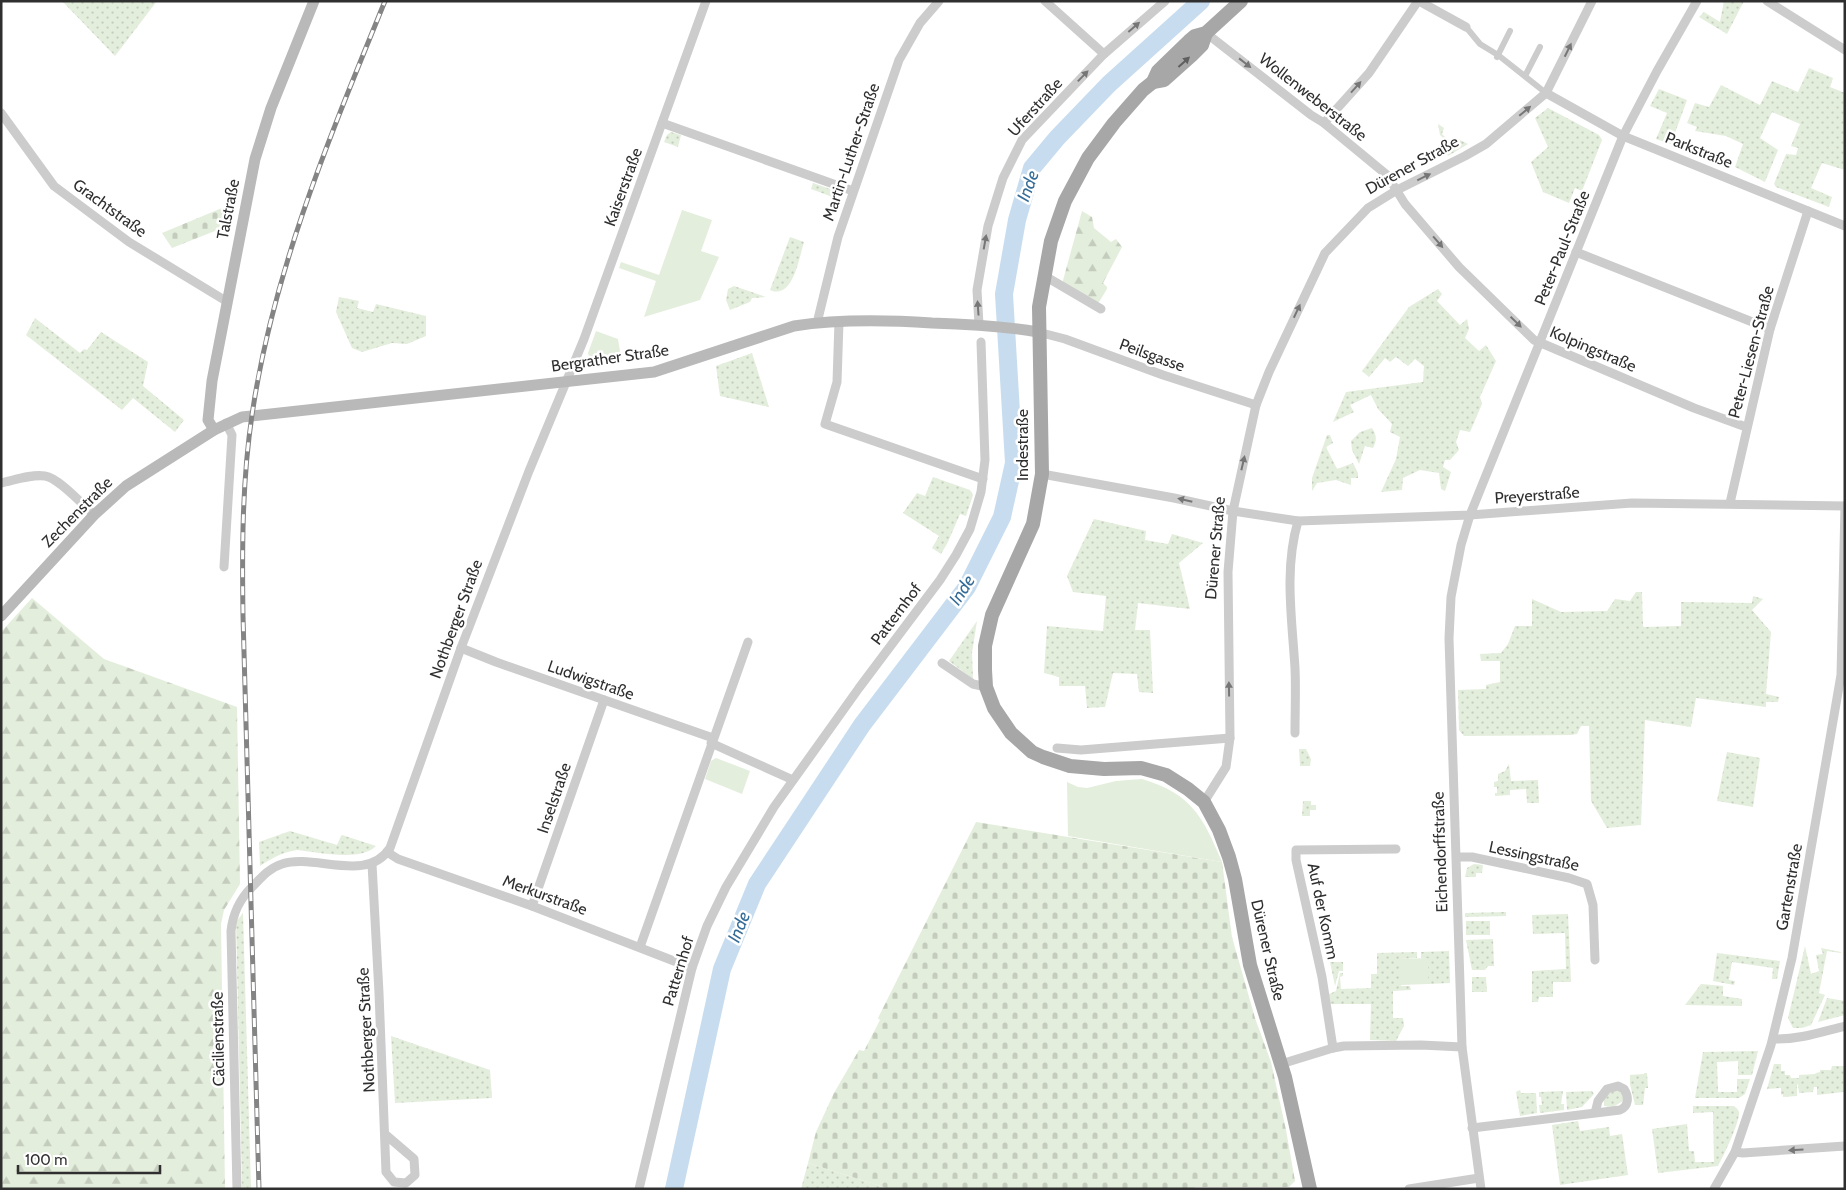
<svg xmlns="http://www.w3.org/2000/svg" width="1846" height="1190" viewBox="0 0 1846 1190" font-family="Cabin,sans-serif">
<style>
.grass{fill:url(#grass-dots)}
.forest{fill:url(#forest-firs)}
.cemetery{fill:url(#cemetery-stones)}
.park{fill:#e4eedc}
.lines{fill:none;stroke-linecap:round;stroke-linejoin:round}
.river{stroke:#c7ddef;stroke-width:18}
.pedestrian{stroke:#ccc;stroke-width:6}
.minor{stroke:#ccc;stroke-width:9}
.secondary{stroke:#b9b9b9;stroke-width:11}
.primary{stroke:#a7a7a7;stroke-width:14}
.rail-casing{stroke:#848484;stroke-width:5}
.rail{stroke:#fff;stroke-width:3;stroke-dasharray:9;stroke-linecap:butt}
.oneway{fill:#767676}
.oneway2{fill:#5f5f5f}
.labels{text-anchor:middle;dominant-baseline:central;stroke-width:5;stroke-linejoin:round;paint-order:stroke}
.street-label{font-size:16px;fill:#2f2f2f;stroke:#fff}
.water-label{font-size:18px;font-style:italic;fill:#366c98;stroke:#fff}
</style>
<defs>
<pattern id="grass-dots" width="8" height="8" patternUnits="userSpaceOnUse" patternTransform="scale(1.25)"><rect width="8" height="8" fill="#e4eedc"/><path d="M2 2h.1M6 6h.1" fill="none" stroke="#c4ccbd" stroke-width="1.8" stroke-linecap="round"/></pattern>
<pattern id="forest-firs" width="22" height="20" patternUnits="userSpaceOnUse" patternTransform="scale(1.25)"><rect width="22" height="20" fill="#e4eedc"/><path d="M5 1l3.5 6h-7zM16 11l3.5 6h-7z" fill="#c4ccbd"/></pattern>
<pattern id="cemetery-stones" width="16" height="16" patternUnits="userSpaceOnUse" patternTransform="scale(1.25)"><rect width="16" height="16" fill="#e4eedc"/><path d="M2 7V4a2 2 0 0 1 4 0v3zM10 15v-3a2 2 0 0 1 4 0v3z" fill="#c4ccbd"/></pattern>
</defs>
<rect width="100%" height="100%" fill="#fff"/>
<g class="grass">
<polygon points="62,1 157,1 115,56"/>
<polygon points="1724,1 1744,1 1727,34 1699,17 1704,12 1720,22"/>
<polygon points="1809,68 1833,78 1830,87 1845,93 1845,170 1822,163 1811,188 1832,197 1829,207 1776,187 1774,184 1786,154 1796,155 1798,148 1791,146 1800,124 1772,112 1760,138 1778,150 1765,182 1735,167 1743,144 1726,136 1695,131 1697,127 1687,123 1695,103 1709,107 1721,85 1760,105 1772,81 1798,92"/>
<polygon points="1659,89 1687,100 1671,144 1656,139 1667,113 1650,106"/>
<polygon points="1548,108 1599,135 1602,140 1582,191 1575,188 1569,203 1543,192 1531,162 1548,147 1535,118"/>
<polygon points="1438,124 1444,128 1442,134 1448,140 1456,138 1468,144 1448,156 1446,153 1449,143 1440,135"/>
<polygon points="671,132 681,135 678,147 664,142 667,135"/>
<polygon points="813,183 839,192 838,199 811,189"/>
<path d="M790 237 804 242C799 258 793 300 770 290Z"/>
<polygon points="734,286 766,297 752,298 750,302 730,310 726,300 728,289"/>
<polygon points="1438,289 1442,294 1437,301 1460,325 1467,319 1469,329 1465,338 1479,351 1486,345 1496,361 1480,397 1482,404 1470,432 1460,430 1456,442 1459,450 1450,460 1445,460 1443,467 1451,472 1445,491 1441,489 1439,473 1420,470 1403,478 1402,490 1381,492 1396,459 1400,437 1390,432 1392,424 1378,409 1371,395 1350,405 1354,412 1333,422 1346,392 1423,382 1424,366 1415,359 1408,366 1396,357 1390,362 1385,358 1369,377 1362,371 1409,307"/>
<polygon points="339,297 359,301 357,308 373,312 376,304 426,316 426,336 407,344 392,343 362,352 352,348 336,312"/>
<polygon points="35,318 80,353 84,349 87,350 101,332 148,362 143,386 184,420 175,432 133,398 122,410 26,335"/>
<polygon points="752,353 769,407 720,396 716,366"/>
<path d="M1372 428C1377 436 1377 440 1373 448L1365 446 1359 464 1352 450 1351 441 1360 432Z"/>
<polygon points="1327,435 1330,435 1333,443 1326,447 1337,469 1353,463 1358,473 1358,478 1351,478 1351,485 1336,480 1317,483 1312,491 1312,478"/>
<polygon points="933,477 970,490 973,495 966,516 960,514 948,542 941,554 932,548 939,536 903,513 917,493 925,496"/>
<polygon points="1094,519 1146,531 1145,540 1168,544 1172,534 1203,543 1179,563 1190,609 1138,603 1135,630 1150,630 1153,693 1139,692 1137,674 1113,673 1105,707 1087,708 1085,686 1059,686 1059,677 1044,673 1047,626 1103,631 1106,596 1073,592 1067,576"/>
<polygon points="1636,592 1642,592 1643,626 1644,627 1681,626 1681,602 1752,603 1753,596 1763,599 1752,610 1771,632 1766,694 1779,697 1778,702 1766,702 1766,707 1696,698 1691,727 1645,720 1641,825 1607,828 1591,801 1589,726 1581,726 1577,734 1571,735 1464,736 1459,730 1458,690 1486,689 1486,685 1500,682 1500,661 1481,661 1480,654 1501,653 1508,644 1515,626 1532,626 1532,599 1561,612 1607,611 1615,599 1630,601"/>
<polygon points="977,621 972,653 973,679 949,661"/>
<polygon points="1299,749 1306,749 1311,759 1310,766 1300,766"/>
<polygon points="1727,752 1760,758 1753,807 1717,801"/>
<polygon points="1509,764 1511,781 1538,780 1539,803 1527,803 1526,789 1510,790 1510,795 1495,796 1495,793 1497,793 1497,787 1494,787 1494,782 1498,781 1498,774 1505,771"/>
<polygon points="1303,801 1311,801 1311,805 1316,805 1316,810 1310,810 1310,816 1302,816"/>
<path d="M290 831 337 845 341 836 342 835 376 846C361 862 317 852 297 850 283 852 272 858 260 866L259 842Z"/>
<polygon points="1474,864 1483,865 1482,873 1476,873 1476,877 1465,877 1467,868"/>
<polygon points="1506,912 1506,916 1465,917 1465,913"/>
<polygon points="243,913 251,1189 242,1189 236,922"/>
<polygon points="1568,914 1571,982 1553,982 1553,997 1539,997 1538,1002 1532,1002 1532,971 1566,969 1565,933 1533,934 1532,915"/>
<rect x="1466" y="921" width="24" height="14"/>
<polygon points="1493,939 1494,966 1488,966 1485,970 1472,970 1466,940"/>
<polygon points="1805,946 1811,974 1819,971 1816,955 1823,954 1821,948 1841,952 1841,953 1827,951 1819,993 1825,995 1811,1025 1802,1028 1793,1028 1788,1018"/>
<polygon points="1449,951 1450,983 1428,984 1428,958 1421,958 1421,952"/>
<polygon points="1417,952 1417,958 1401,959 1401,986 1410,986 1411,990 1393,991 1393,1018 1403,1018 1404,1026 1396,1041 1370,1040 1371,1004 1329,1004 1327,995 1336,991 1340,973 1343,973 1343,976 1340,977 1341,989 1371,988 1371,974 1377,974 1377,953"/>
<polygon points="1717,953 1780,961 1777,979 1772,979 1773,968 1732,962 1729,980 1735,981 1734,985 1713,981"/>
<polygon points="1343,962 1343,971 1339,971 1335,986 1330,962"/>
<polygon points="1472,977 1486,977 1487,992 1472,992"/>
<polygon points="1701,984 1723,986 1723,996 1742,999 1742,1006 1685,1005"/>
<polygon points="1827,998 1845,1001 1845,1015 1818,1022"/>
<polygon points="391,1036 490,1070 492,1098 395,1103"/>
<polygon points="1758,1051 1752,1075 1738,1075 1738,1061 1717,1062 1718,1092 1737,1092 1737,1079 1750,1079 1745,1094 1739,1098 1695,1098 1703,1052"/>
<polygon points="1774,1064 1781,1064 1781,1071 1785,1071 1785,1075 1790,1075 1791,1078 1799,1078 1799,1075 1815,1074 1816,1073 1820,1072 1820,1070 1831,1070 1832,1066 1845,1066 1845,1091 1843,1092 1817,1095 1817,1087 1814,1087 1813,1092 1799,1093 1798,1084 1797,1085 1797,1096 1783,1097 1783,1094 1781,1095 1781,1088 1767,1089"/>
<polygon points="1644,1073 1647,1073 1648,1088 1645,1088 1643,1105 1635,1105 1630,1084 1630,1075 1644,1074"/>
<polygon points="1520,1090 1521,1093 1536,1093 1537,1113 1520,1116 1516,1092"/>
<polygon points="1612,1090 1620,1091 1623,1093 1623,1101 1613,1107 1604,1106 1604,1098"/>
<polygon points="1563,1091 1561,1104 1564,1104 1564,1110 1540,1113 1539,1105 1542,1105 1541,1097 1539,1097 1539,1092"/>
<polygon points="1592,1091 1594,1094 1582,1107 1567,1110 1566,1092"/>
<path d="M1693 1106H1734C1736 1108 1738 1109 1739 1112 1740 1122 1723 1157 1718 1166L1658 1173 1652 1129 1687 1124 1689 1151H1694L1695 1162H1714L1713 1112 1693 1113Z"/>
<polygon points="1578,1121 1580,1131 1609,1127 1610,1136 1622,1134 1628,1175 1560,1185 1552,1125"/>
<polygon points="808,1163 890,1189 801,1189"/>
</g>
<g class="forest">
<polygon points="1082,211 1092,217 1094,228 1111,242 1116,239 1122,247 1103,283 1107,287 1107,289 1099,302 1094,302 1062,284"/>
<polygon points="32,598 104,659 237,707 240,884 224,910 221,924 225,1189 1,1189 1,632"/>
</g>
<g class="cemetery">
<polygon points="222,208 232,216 230,225 172,248 162,233"/>
<polygon points="976,822 1222,862 1232,937 1255,1018 1271,1062 1286,1130 1295,1181 1289,1187 1195,1187 1194,1189 890,1189 808,1163 816,1132 834,1093 859,1050 864,1051 880,1020 878,1018"/>
</g>
<g class="park">
<polygon points="682,210 712,220 701,251 719,257 700,300 644,317 656,281 619,268 621,262 659,275"/>
<polygon points="596,331 618,339 622,363 599,365 590,361 588,353"/>
<polygon points="716,758 750,771 742,794 705,779 711,761"/>
<path d="M1142 779C1192 794 1203 817 1222 862L1068 836 1067 782 1078 787 1087 788 1116 781Z"/>
<polygon points="1428,958 1428,984 1401,985 1401,959"/>
</g>
<g class="lines">
<polyline class="river" points="674,1189 722,969 757,884 862,725 967,587 1002,517 1014,463 1004,294 1017,220 1032,168 1057,138 1109,84 1201,1"/>
<g class="pedestrian">
<polyline points="1466,27 1480,44 1498,55 1546,93"/>
<polyline points="1497,57 1510,31"/>
<polyline points="1525,76 1540,47"/>
</g>
<g class="minor">
<polyline points="1045,1 1104,54"/>
<polyline points="1419,1 1466,27"/>
<polyline points="1767,1 1845,50"/>
<polyline points="1206,33 1311,115 1324,123 1387,175 1405,204 1459,267 1534,340 1694,408 1746,427"/>
<polyline points="1546,93 1623,136 1845,226"/>
<polyline points="1,113 54,186 129,242 226,301"/>
<polyline points="662,123 853,191"/>
<polyline points="1324,123 1369,73 1418,1"/>
<polyline points="1576,252 1770,329"/>
<polyline points="1043,275 1101,309"/>
<polyline points="839,322 837,382 825,424 983,479"/>
<polyline points="817,323 838,237 899,60 920,23 939,1"/>
<polyline points="979,325 977,290 988,226 1003,178 1022,140 1104,54 1165,1"/>
<polyline points="1038,332 1065,339 1163,375 1256,405"/>
<polyline points="1042,474 1174,498 1233,511 1298,521 1470,515 1632,503 1845,506"/>
<path d="M1 483C15 480 31 474 45 476 59 478 83 505 94 515"/>
<polyline points="1730,503 1770,329 1808,211"/>
<polyline points="224,567 232,435 226,423"/>
<polyline points="461,648 496,662 713,738"/>
<polyline points="942,663 973,684 986,687"/>
<path d="M1295 733C1295 711 1296 689 1295 668 1292 619 1284 569 1298 521"/>
<polyline points="711,743 793,780"/>
<polyline points="1057,748 1081,750 1230,738"/>
<polyline points="1204,802 1226,767 1230,738 1228,572 1233,511 1256,405 1269,372 1325,253 1368,208 1397,190 1465,156 1486,144 1546,93 1592,1"/>
<polyline points="387,852 398,859 532,906 692,968"/>
<polyline points="1457,857 1472,857 1569,878 1587,884 1593,905 1595,960"/>
<polyline points="372,864 379,993 386,1172 394,1182 406,1183 415,1175 414,1159 386,1135"/>
<polyline points="532,906 604,700"/>
<polyline points="640,947 748,642"/>
<path d="M1773 1039C1798 1040 1821 1032 1845 1026"/>
<polyline points="1333,1048 1322,977 1296,860 1296,850 1396,849"/>
<polyline points="1281,1064 1333,1048 1344,1046 1421,1045 1462,1047"/>
<path d="M1472 1128 1620 1110C1629 1106 1629 1097 1624 1089L1618 1086 1607 1089 1598 1101 1595 1113"/>
<polyline points="1735,1152 1743,1153 1845,1146"/>
<path d="M237 1189 231 931C233 913 239 900 252 887 261 878 269 868 282 864 314 853 367 884 390 848L461 648 529 471 584 339 706 1"/>
<polyline points="639,1189 692,968 707,926 726,887 774,807 859,688 940,580 956,555 970,529 981,492 985,460 981,342"/>
<polyline points="1409,1189 1479,1178"/>
<polyline points="1481,1189 1462,1047 1449,638 1451,597 1461,545 1470,515 1623,136 1657,71 1697,1"/>
<polyline points="1714,1189 1735,1152 1771,1045 1792,958 1841,675 1845,506"/>
</g>
<g class="secondary">
<polyline points="214,430 208,420 212,381 255,159 271,108 314,1"/>
<path d="M1 616 94 515 126 486 214 430 242 417 654 372 794 326C839 319 886 320 932 323 967 324 1003 326 1038 332"/>
</g>
<g class="primary">
<polyline points="1241,1 1206,33 1195,36 1189,41 1158,71 1153,82 1143,90 1114,123 1088,158 1065,201 1051,241 1039,307 1042,474 1033,524 992,615 985,646 985,670 986,687 994,708 1011,733 1032,752 1043,757 1070,766 1104,769 1141,768 1166,775 1188,789 1204,802 1219,830 1229,857 1235,879 1250,965 1285,1077 1310,1189"/>
<polyline points="1153,82 1164,80 1192,55 1202,45 1206,33"/>
</g>
<defs>
<path id="rail" d="M259 1189 243 616C242 549 242 482 252 415 273 271 330 136 385 1"/>
</defs>
<use href="#rail" class="rail-casing"/>
<use href="#rail" class="rail"/>
</g>
<defs><path id="oneway-solid" d="M-6-.8H1V-3.2L6.5 0L1 3.2V.8H-6Z" transform="scale(1.25)"/></defs>
<g class="oneway">
<use href="#oneway-solid" transform="translate(1134 27) rotate(-41)"/>
<use href="#oneway-solid" transform="translate(1568 50) rotate(-64)"/>
<use href="#oneway-solid" transform="translate(1245 63) rotate(38)"/>
<use href="#oneway-solid" transform="translate(1083 76) rotate(-46)"/>
<use href="#oneway-solid" transform="translate(1356 87) rotate(-48)"/>
<use href="#oneway-solid" transform="translate(1525 111) rotate(-40)"/>
<use href="#oneway-solid" transform="translate(1424 177) rotate(-26)"/>
<use href="#oneway-solid" transform="translate(985 242) rotate(-80)"/>
<use href="#oneway-solid" transform="translate(1438 242) rotate(49)"/>
<use href="#oneway-solid" transform="translate(978 308) rotate(-94)"/>
<use href="#oneway-solid" transform="translate(1297 311) rotate(-65)"/>
<use href="#oneway-solid" transform="translate(1516 322) rotate(44)"/>
<use href="#oneway-solid" transform="translate(1243 463) rotate(-77)"/>
<use href="#oneway-solid" transform="translate(1185 500) rotate(-167)"/>
<use href="#oneway-solid" transform="translate(1229 689) rotate(-91)"/>
<use href="#oneway-solid" transform="translate(1796 1150) rotate(176)"/>
</g>
<use class="oneway2" href="#oneway-solid" transform="translate(1184 62) rotate(-42)"/>
<g class="labels">
<g class="street-label">
<text transform="translate(1313 97) rotate(38)">Wollenweberstraße</text>
<text transform="translate(1035 107) rotate(-48)">Uferstraße</text>
<text transform="translate(1699 150) rotate(22)">Parkstraße</text>
<text transform="translate(851 152) rotate(-71)">Martin-Luther-Straße</text>
<text transform="translate(1412 165) rotate(-29)">Dürener Straße</text>
<text transform="translate(623 187) rotate(-70)">Kaiserstraße</text>
<text transform="translate(110 208) rotate(36)">Grachtstraße</text>
<text transform="translate(228 209) rotate(-79)">Talstraße</text>
<text transform="translate(1562 248) rotate(-68)">Peter-Paul-Straße</text>
<text transform="translate(1593 349) rotate(23)">Kolpingstraße</text>
<text transform="translate(1751 352) rotate(-75)">Peter-Liesen-Straße</text>
<text transform="translate(1152 355) rotate(20)">Peilsgasse</text>
<text transform="translate(610 358) rotate(-8)">Bergrather Straße</text>
<text transform="translate(1022 445) rotate(-90)">Indestraße</text>
<text transform="translate(1537 495) rotate(-4)">Preyerstraße</text>
<text transform="translate(77 512) rotate(-45)">Zechenstraße</text>
<text transform="translate(1215 548) rotate(-85)">Dürener Straße</text>
<text transform="translate(896 614) rotate(-53)">Patternhof</text>
<text transform="translate(456 619) rotate(-70)">Nothberger Straße</text>
<text transform="translate(591 680) rotate(19)">Ludwigstraße</text>
<text transform="translate(554 798) rotate(-71)">Inselstraße</text>
<text transform="translate(1440 852) rotate(-92)">Eichendorffstraße</text>
<text transform="translate(1534 856) rotate(12)">Lessingstraße</text>
<text transform="translate(1789 887) rotate(-80)">Gartenstraße</text>
<text transform="translate(545 895) rotate(20)">Merkurstraße</text>
<text transform="translate(1323 911) rotate(78)">Auf der Komm</text>
<text transform="translate(1268 950) rotate(77)">Dürener Straße</text>
<text transform="translate(678 971) rotate(-73)">Patternhof</text>
<text transform="translate(366 1030) rotate(-93)">Nothberger Straße</text>
<text transform="translate(218 1039) rotate(-91)">Cäcilienstraße</text>
</g>
<g class="water-label">
<text transform="translate(1028 186) rotate(-70)">Inde</text>
<text transform="translate(962 590) rotate(-57)">Inde</text>
<text transform="translate(739 927) rotate(-68)">Inde</text>
</g>
</g>
<rect width="1846" height="1190" fill="none" stroke="#2f2f2f" stroke-width="5"/>
<path d="M18 1165v8h142v-8" fill="none" stroke="#2f2f2f" stroke-width="2.5"/>
<text x="25" y="1165" font-size="15" fill="#2f2f2f" stroke="#ffffff" stroke-width="4" paint-order="stroke">100 m</text>
</svg>
